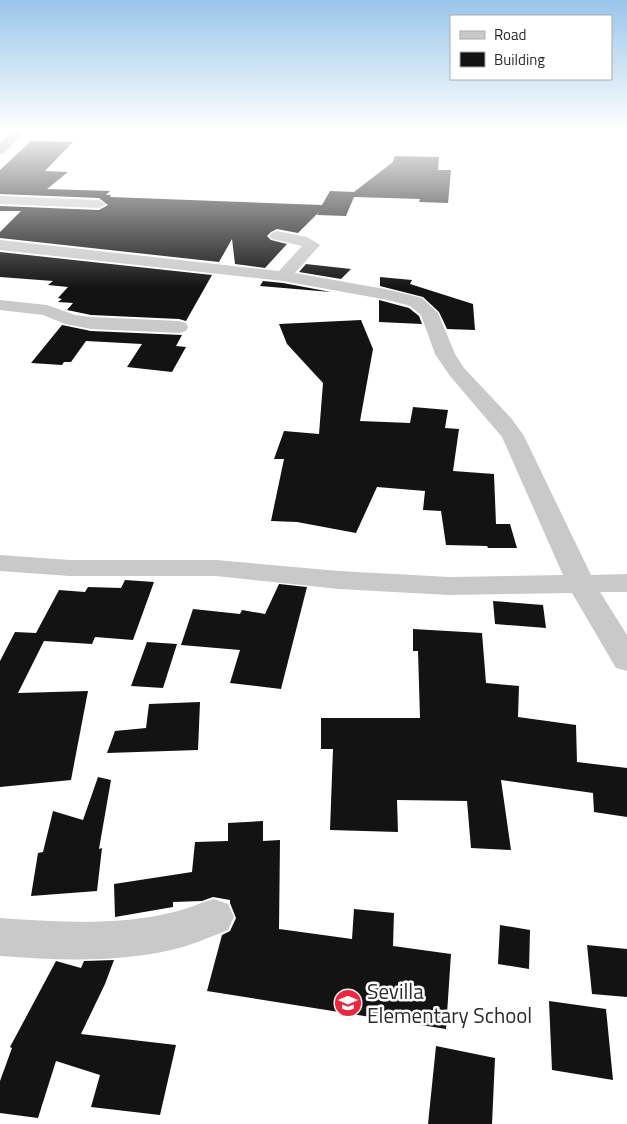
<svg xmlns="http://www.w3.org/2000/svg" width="627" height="1124" viewBox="0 0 627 1124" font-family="'Titillium Web',sans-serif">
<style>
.building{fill:#131313}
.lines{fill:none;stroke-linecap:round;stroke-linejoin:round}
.minor{fill:#c9c9c9;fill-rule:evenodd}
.highway{fill:#939393;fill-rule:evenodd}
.labels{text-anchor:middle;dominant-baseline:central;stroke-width:5;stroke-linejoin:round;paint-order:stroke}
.near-poi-label{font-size:21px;fill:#2c2c2c;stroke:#fff;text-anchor:start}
</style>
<rect width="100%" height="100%" fill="#fff"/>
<g class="building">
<polygon points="31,141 73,142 45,171 68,172 47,189 110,191 106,195 111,195 110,197 322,205 330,191 354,192 393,162 395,156 439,157 438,170 451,170 448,203 419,202 420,199 354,197 346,216 317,215 319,212 298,233 277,229 271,232 267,236 271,240 287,244 265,268 235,264 232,239 219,262 0,238 0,232 21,211 0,211 0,206 99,210 108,205 99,198 0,194 0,170"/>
<polygon points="0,252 212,275 186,321 179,319 91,315 67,310 73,303 58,302 62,299 58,298 68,287 48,285 53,281 0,277"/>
<polygon points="306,264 351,269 341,279 299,272"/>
<polygon points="380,277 412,280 410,284 473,304 475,330 447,329 439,312 423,297 380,286"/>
<polygon points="263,281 283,283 331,292 260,286"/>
<polygon points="379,300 409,308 419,316 422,324 379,322"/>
<polygon points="361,320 373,349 360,421 410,423 413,407 448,410 445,428 459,429 453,471 494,474 496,524 510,524 517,548 488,548 487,546 446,545 441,511 423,510 425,491 377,487 356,533 297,522 271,521 284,459 274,459 284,431 319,434 323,383 287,344 279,324"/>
<polygon points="62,325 91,331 182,335 176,346 186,347 172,372 127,367 142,344 86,341 71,362 64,362 62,365 31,363"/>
<polygon points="125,580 154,582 133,640 95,637 92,644 44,641 18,693 88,691 71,780 0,787 0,661 15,632 36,633 59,590 85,592 88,587 121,588"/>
<polygon points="279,584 307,587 281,689 230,683 240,650 181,645 193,609 240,614 242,610 265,614"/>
<polygon points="493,601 543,605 546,628 495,624"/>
<polygon points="413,629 482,633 486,683 519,686 518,717 576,725 577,762 627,768 627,817 594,812 593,793 501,780 511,850 471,848 467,801 397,800 398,832 330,830 333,749 321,749 321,718 420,718 418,651 413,651"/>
<polygon points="147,642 177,644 163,688 131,686"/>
<polygon points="200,702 198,750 107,753 115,731 146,728 149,704"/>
<polygon points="98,777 111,780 99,849 102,848 97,891 31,896 38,853 43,852 53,811 83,820"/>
<polygon points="263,821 263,841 280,840 279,929 352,939 354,909 394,913 393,946 451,954 446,1029 207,991 222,935 230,931 236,918 230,903 230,900 213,897 202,901 173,902 173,907 115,917 114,884 192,872 195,842 228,841 228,823"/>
<polygon points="500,925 530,930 529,969 498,964"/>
<polygon points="587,945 627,949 627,997 592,994"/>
<polygon points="114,960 105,984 81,1034 176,1045 160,1115 91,1107 100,1075 56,1061 38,1118 0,1113 0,1081 12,1048 10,1047 56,961 81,968 84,961"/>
<polygon points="549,1001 606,1009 613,1080 552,1070"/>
<polygon points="436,1046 495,1058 492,1124 428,1124"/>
</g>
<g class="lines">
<g class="minor">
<polygon points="0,196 99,200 106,204 99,208 0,204"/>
<polygon points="277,231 307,237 320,245 295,273 390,290 422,298 438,313 455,354 464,368 511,418 524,436 591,575 627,574 627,592 600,592 627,635 627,671 616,668 572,593 449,595 339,589 216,576 70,576 0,571 0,555 70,560 216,560 339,571 449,577 563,575 502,437 450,376 435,354 421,315 410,306 388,300 283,281 0,250 0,240 279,271 302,246 272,239 269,236 272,233"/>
<polygon points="0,300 47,305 75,315 91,317 179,321 186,323 188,327 186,331 179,333 91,329 65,324 43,315 0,310"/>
<path d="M214 899 228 904 234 917 228 930C210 937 190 946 171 950 115 963 57 960 0 956V918C57 922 118 926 174 912 187 909 200 903 214 899Z"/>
</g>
<polygon class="highway" points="13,130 25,130 4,153 0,154 0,143"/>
</g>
<linearGradient id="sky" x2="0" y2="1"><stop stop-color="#99c5ea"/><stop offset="0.45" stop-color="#fff"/><stop offset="1" stop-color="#fff" stop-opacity="0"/></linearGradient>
<rect width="627" height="288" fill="url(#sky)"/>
<defs>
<symbol id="school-disc" viewBox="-11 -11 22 22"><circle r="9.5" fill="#eb263d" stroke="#fff"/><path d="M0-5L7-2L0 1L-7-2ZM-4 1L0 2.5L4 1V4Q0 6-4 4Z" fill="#fff"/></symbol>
</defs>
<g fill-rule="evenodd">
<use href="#school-disc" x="332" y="987" width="32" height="32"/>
</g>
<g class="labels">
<g class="near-poi-label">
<text x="367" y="991">Sevilla<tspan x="367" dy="24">Elementary School</tspan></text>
</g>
</g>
<rect x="450" y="15" width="162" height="65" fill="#ffffff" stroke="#ababab"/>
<rect x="460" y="31" width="25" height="8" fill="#c9c9c9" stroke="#ababab"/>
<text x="494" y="40" font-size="15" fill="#2c2c2c">Road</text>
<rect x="460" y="52" width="25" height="15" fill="#131313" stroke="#ababab"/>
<text x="494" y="65" font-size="15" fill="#2c2c2c">Building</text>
</svg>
